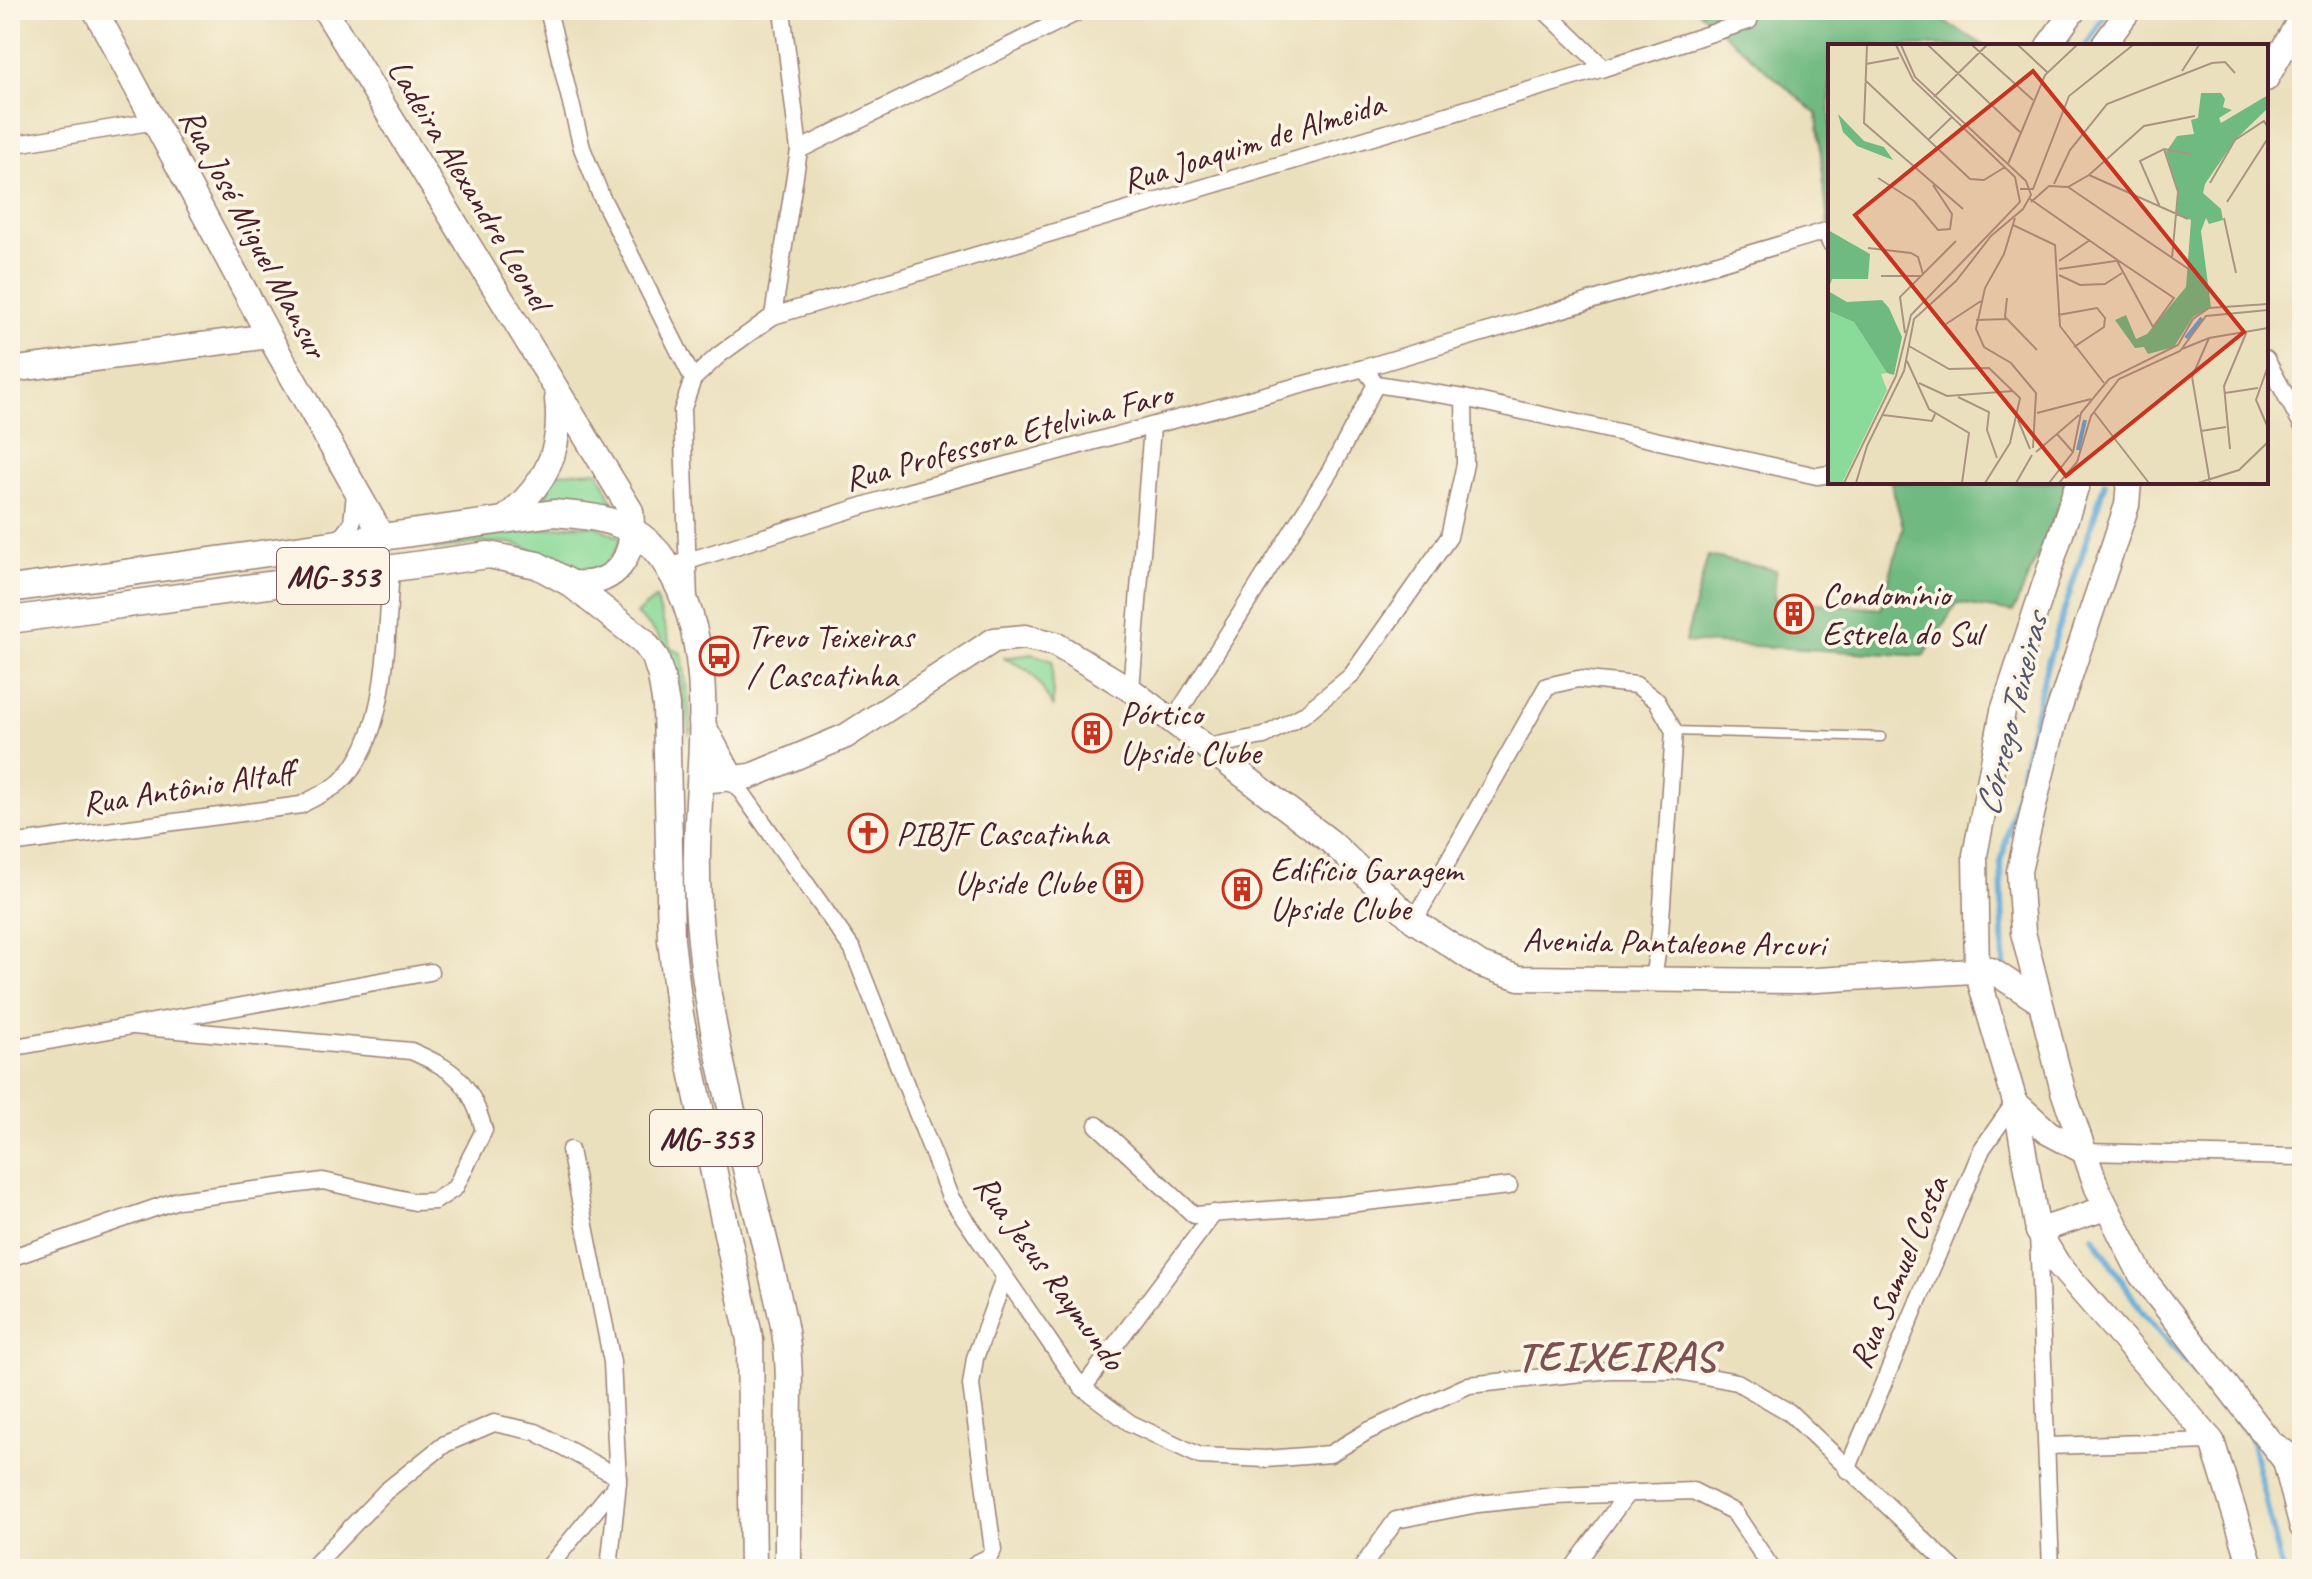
<svg xmlns="http://www.w3.org/2000/svg" width="2312" height="1579" viewBox="0 0 2312 1579" font-family="Caveat,sans-serif">
<style>
.green{fill:#8ada99;stroke:#6a7c62;stroke-width:2}
.forest{fill:#6fba81;stroke:#5c6c56;stroke-width:2}
.lines{fill:none;stroke-linecap:round;stroke-linejoin:round}
.stream{stroke:#5fa7d6;stroke-width:6}
.lane-casing{stroke:#9a8074;stroke-width:11}
.street-casing{stroke:#9a8074;stroke-width:19}
.secondary-casing{stroke:#9a8074;stroke-width:27}
.primary-casing{stroke:#9a8074;stroke-width:29}
.lane{stroke:#fff;stroke-width:8}
.street{stroke:#fff;stroke-width:16}
.secondary{stroke:#fff;stroke-width:24}
.primary{stroke:#fff;stroke-width:26}
.labels{text-anchor:middle;dominant-baseline:central;stroke-width:7;stroke-linejoin:round;paint-order:stroke}
.shield{fill:#fcf5e5;stroke:#7f5f63;stroke-width:2}
.shield-label{font-size:32px;font-weight:bold;fill:#4a1f2b}
.street-label{font-size:34px;fill:#4a1f2b;stroke:#fcf5e5}
.poi-label{font-size:34px;fill:#4a1f2b;stroke:#fcf5e5;text-anchor:start}
.water-label{font-size:36px;font-style:italic;fill:#52556f;stroke:#fcf5e5}
.district-label{font-size:42px;font-weight:bold;letter-spacing:2px;fill:#7d5152;stroke:#fcf5e5}
.inset-river{fill:none;stroke:#5fa7d6;stroke-width:4}
.inset-road{fill:none;stroke:#ab9383;stroke-width:2}
.view{fill:#c8321e;fill-opacity:0.15;stroke:#c8321e;stroke-width:4}
.inset-edge{fill:none;stroke:#4a1f2b;stroke-width:4}
</style>
<rect width="100%" height="100%" fill="#fcf5e5"/>
<filter id="ink" filterUnits="userSpaceOnUse"><feTurbulence type="fractalNoise" baseFrequency=".0125" numOctaves="2"/><feDisplacementMap in="SourceGraphic" scale="16" xChannelSelector="R" yChannelSelector="G"/><feConvolveMatrix kernelMatrix="1 2 1 2 8 2 1 2 1" color-interpolation-filters="sRGB"/></filter>
<filter id="wash" filterUnits="userSpaceOnUse"><feTurbulence type="fractalNoise" baseFrequency=".006" numOctaves="4" result="noise"/><feDisplacementMap in="SourceGraphic" scale="32" xChannelSelector="R" yChannelSelector="G"/><feGaussianBlur stdDeviation="1.8" result="paint"/><feColorMatrix in="noise" values="0 0 0 0 0 0 0 0 0 0 0 0 0 0 0 0 0 1.4 0 .05"/><feComposite in="paint" operator="in"/></filter>
<g filter="url(#wash)">
<rect width="100%" height="100%" fill="#ebe0bd"/>
<g class="green">
<polygon points="598,471 613,502 571,499 540,506 558,473"/>
<path d="M576 525 595 526 621 538C595 607 551 549 510 543 486 540 458 547 435 550L434 542Z"/>
<path d="M656 598 671 648 682 654 692 728 689 734C679 682 681 650 636 614Z"/>
<path d="M1033 654 1052 661 1053 708C1038 679 1033 669 1003 658Z"/>
</g>
<g class="forest">
<polygon points="1697,10 1923,10 1986,46 1830,46 1830,246 1817,114"/>
<polygon points="1891,482 2069,482 2013,612 1957,603 1924,656 1685,642 1708,556 1776,570 1774,599 1881,609 1903,527"/>
</g>
<g class="lines">
<g class="stream">
<polyline points="2086,46 2108,10"/>
<polyline points="2004,966 2001,863 2046,668 2105,482"/>
<polyline points="2093,1236 2143,1313 2250,1435 2282,1569"/>
</g>
</g>
</g>
<g filter="url(#ink)">
<g class="lines">
<defs>
<polyline id="lane" points="1674,731 1881,737"/>
<g id="street">
<polyline points="548,10 582,148 601,196 693,379"/>
<polyline points="1544,10 1604,68"/>
<polyline points="10,145 156,121"/>
<polyline points="799,150 1082,10"/>
<polyline points="773,316 1604,68 1749,21"/>
<polyline points="2266,359 2302,425"/>
<polyline points="1364,368 1826,231 1830,243"/>
<polyline points="336,544 352,523 355,493"/>
<polyline points="669,567 904,493 1364,368 1376,384 1464,398 1817,476 1830,474"/>
<polyline points="689,600 682,411 693,379 719,355 773,316 799,150 782,10"/>
<polyline points="1131,690 1152,427"/>
<polyline points="1173,721 1330,471 1376,384"/>
<polyline points="1206,747 1264,736 1303,715 1351,676 1449,537 1465,464 1464,398"/>
<polyline points="733,780 853,950 950,1197 1073,1376 1083,1388 1130,1423 1200,1456 1266,1459 1330,1454 1368,1431 1469,1385 1610,1370 1673,1370 1737,1382 1789,1412 1954,1569"/>
<path d="M10 844 301 805C313 798 328 792 339 783 390 738 386 632 391 569"/>
<polyline points="1414,921 1547,686 1578,679 1636,685 1657,701 1674,731 1660,933 1653,980"/>
<polyline points="10,1048 430,972"/>
<polyline points="1097,1125 1194,1215 1339,1205 1509,1186"/>
<polyline points="570,1150 612,1362 618,1482 609,1569"/>
<polyline points="2085,1152 2302,1157"/>
<polyline points="2038,1233 2051,1569"/>
<path d="M10 1258 178 1200 323 1181 415 1202 435 1201 455 1188 484 1130C470 1082 457 1071 411 1051L133 1026"/>
<polyline points="1083,1388 1214,1213"/>
<polyline points="2277,1442 2302,1459"/>
<polyline points="2048,1446 2212,1441"/>
<polyline points="1847,1470 1982,1149 2015,1102"/>
<polyline points="975,1564 989,1557 993,1550 971,1385 975,1358 1004,1278"/>
<polyline points="311,1569 386,1491 445,1444 494,1423 536,1432 618,1477"/>
<polyline points="547,1569 617,1484"/>
<polyline points="1361,1569 1396,1520 1478,1504 1555,1496 1693,1491 1734,1512 1772,1569"/>
<polyline points="1572,1569 1627,1494"/>
</g>
<g id="secondary">
<polyline points="95,10 269,336 384,539"/>
<path d="M325 10 631 511C636 556 619 587 570 583"/>
<polyline points="2048,46 2074,10"/>
<polyline points="2103,46 2129,10"/>
<polyline points="2266,79 2302,16"/>
<polyline points="10,370 269,336"/>
<polyline points="2078,482 2003,711 1975,855 1977,972 2015,1102 2038,1231 2057,1263 2212,1441 2252,1569"/>
<polyline points="2129,482 2127,505 2054,724 2040,780 2019,871 2023,932 2063,1091 2097,1188 2141,1275 2285,1461 2302,1527"/>
<path d="M503 520C544 486 563 453 557 399"/>
<polyline points="701,721 733,780"/>
<polyline points="702,781 751,776 846,736 994,640 1025,637 1055,644 1131,690 1331,842 1414,921 1481,965 1519,978 1799,981 1991,970 2038,1001"/>
<polyline points="2015,1102 2049,1133 2085,1152"/>
<polyline points="2038,1231 2106,1208"/>
</g>
<g id="primary">
<path d="M10 589 554 513C602 517 640 521 668 567 720 649 698 761 697 852 694 1014 750 1165 783 1321 791 1358 789 1398 788 1436 788 1480 788 1525 788 1569"/>
<polyline points="10,620 489,555 537,565 570,583 643,641 655,657 661,676 666,706 671,940 680,1015 750,1340 753,1569"/>
</g>
</defs>
<use href="#lane" class="lane-casing"/>
<use href="#street" class="street-casing"/>
<use href="#secondary" class="secondary-casing"/>
<use href="#primary" class="primary-casing"/>
<use href="#lane" class="lane"/>
<use href="#street" class="street"/>
<use href="#secondary" class="secondary"/>
<use href="#primary" class="primary"/>
</g>
</g>
<defs>
<symbol id="building-ring" viewBox="-11 -11 22 22"><circle r="9.5" fill="#fcf5e5" stroke="#c8321e" stroke-width="1.5"/><path d="M-4-6H4V6H1V3H-1V6H-4ZM-2.5-4.3h1.7v1.8h-1.7ZM.8-4.3h1.7v1.8H.8ZM-2.5-1h1.7V.8h-1.7ZM.8-1h1.7V.8H.8Z" fill="#c8321e"/></symbol>
<symbol id="bus-ring" viewBox="-11 -11 22 22"><circle r="9.5" fill="#fcf5e5" stroke="#c8321e" stroke-width="1.5"/><path d="M-5-6H5V4H4V6H2V4H-2V6H-4V4H-5ZM-3.5-4V0h7V-4ZM-3.5 1.2v1.5H-2V1.2ZM2 1.2v1.5H3.5V1.2Z" fill="#c8321e"/></symbol>
<symbol id="church-ring" viewBox="-11 -11 22 22"><circle r="9.5" fill="#fcf5e5" stroke="#c8321e" stroke-width="1.5"/><path d="M-1.2-6h2.4v3.5h3.3v2.4h-3.3V6h-2.4V-.1h-3.3v-2.4h3.3Z" fill="#c8321e"/></symbol>
</defs>
<g fill-rule="evenodd">
<use href="#building-ring" x="1772" y="592" width="44" height="44"/>
<use href="#bus-ring" x="697" y="634" width="44" height="44"/>
<use href="#building-ring" x="1070" y="711" width="44" height="44"/>
<use href="#church-ring" x="846" y="811" width="44" height="44"/>
<use href="#building-ring" x="1101" y="860" width="44" height="44"/>
<use href="#building-ring" x="1220" y="867" width="44" height="44"/>
</g>
<g class="labels">
<g class="shield">
<rect x="277" y="548" width="112" height="56" rx="6"/>
<rect x="650" y="1110" width="112" height="56" rx="6"/>
</g>
<g class="shield-label">
<text x="333" y="576">MG-353</text>
<text x="706" y="1138">MG-353</text>
</g>
<g class="street-label">
<text transform="translate(1253 142) rotate(-17)">Rua Joaquim de Almeida</text>
<text transform="translate(470 184) rotate(59)">Ladeira Alexandre Leonel</text>
<text transform="translate(254 233) rotate(62)">Rua José Miguel Mansur</text>
<text transform="translate(1008 436) rotate(-15)">Rua Professora Etelvina Faro</text>
<text transform="translate(188 787) rotate(-9)">Rua Antônio Altaff</text>
<text transform="translate(1674 942) rotate(1)">Avenida Pantaleone Arcuri</text>
<text transform="translate(1050 1272) rotate(54)">Rua Jesus Raymundo</text>
<text transform="translate(1898 1272) rotate(-67)">Rua Samuel Costa</text>
</g>
<g class="poi-label">
<text x="1822" y="594">Condomínio<tspan x="1822" dy="39">Estrela do Sul</tspan></text>
<text x="747" y="636">Trevo Teixeiras<tspan x="747" dy="39">/ Cascatinha</tspan></text>
<text x="1120" y="713">Pórtico<tspan x="1120" dy="39">Upside Clube</tspan></text>
<text x="896" y="833">PIBJF Cascatinha</text>
<text x="1270" y="869">Edifício Garagem<tspan x="1270" dy="39">Upside Clube</tspan></text>
<text x="1095" y="882" text-anchor="end">Upside Clube</text>
</g>
<g class="water-label">
<text transform="translate(2011 715) rotate(-76)">Córrego Teixeiras</text>
</g>
<g class="district-label">
<text x="1617" y="1356">TEIXEIRAS</text>
</g>
</g>
<g transform="translate(1828 44)">
<rect width="440" height="440" fill="#ebe0bd"/>
<path d="M0 267 26 278 59 329 53 330 59 346 14 439H0Z" fill="#8ada99"/>
<path d="M373 49H393L397 55 395 63 404 66 391 74 393 79 440 51V64L407 96 377 140 375 149 393 165 395 176 381 180 378 174 373 187 383 263 365 273 346 303 320 310 316 303 307 304 287 276 298 271 308 295 319 290 358 243 363 176 348 170 350 148 338 108 349 92 366 90 363 76 370 74ZM10 70 36 97 56 103 65 116 29 102 15 88ZM0 186 42 210 40 235H4L0 247 19 258 54 256 61 264 74 293 66 331 59 329 26 278 0 267Z" fill="#6fba81"/>
<path class="inset-river" d="M358 294 374 274M250 406 257 376"/>
<path class="inset-road" d="M39 1 36 79 135 165M100 1 192 88M144 1 205 56M190 1 219 28M38 20 71 14M354 27 371 1M37 36 142 135 156 136 177 123M106 53 159 1M100 96 124 73M336 105 350 148 344 214M180 120 217 31 249 1M261 131 360 175M50 134 86 157 110 186 122 185 124 170 105 141M382 139 407 96 436 77 440 84M226 140 242 106 279 60 384 19 397 18 407 29M240 143 362 226M192 145H205L241 52 305 1M202 155 288 215 325 283 346 254 288 215M203 158 221 142 240 143 261 131 316 82 367 72M399 158 440 94M332 163 312 117 336 105 363 110M187 174 176 210 157 244 148 285 156 303 183 319 208 349 205 404M396 174 408 229M185 181 227 201 232 282 276 339M40 204 83 209 90 213 95 230M231 217 262 196M231 225 288 217M231 231 252 241 277 240 294 229M53 232H94M179 254 177 273 209 306M230 271 269 264 277 274 276 283 246 303M148 276 179 275M118 280 153 257M77 289 72 253 128 197M381 294 364 333 382 439M81 302 121 325 161 324 192 354 182 399 157 439M354 305 381 294 440 284M79 317 101 365 141 389 134 439M440 322 428 356 440 384M91 339 119 352 185 347M397 349 430 344M130 353 161 368 159 386 169 414M266 368 321 439M209 369 263 355M55 371 104 377 107 370M190 376 202 405M373 387 398 383M229 390 245 408M402 405 396 342 419 287M208 408 251 371M16 439 68 332 83 271 192 158 187 133 85 36 68 1M28 439 39 402 76 327 86 275 128 237 163 192 195 165 203 151 198 137 87 33 73 1M188 439 204 411M221 439 245 408 253 369 281 335 350 301 365 275 381 264 440 260M231 439 249 418 263 372 291 335 352 307 378 272 440 266M370 439 411 426 440 398"/>
<path class="view" d="M205 27 416 288 238 432 27 171Z"/>
<rect width="440" height="440" class="inset-edge"/>
</g>
<rect width="2312" height="1579" fill="none" stroke="#fcf5e5" stroke-width="40"/>
</svg>
